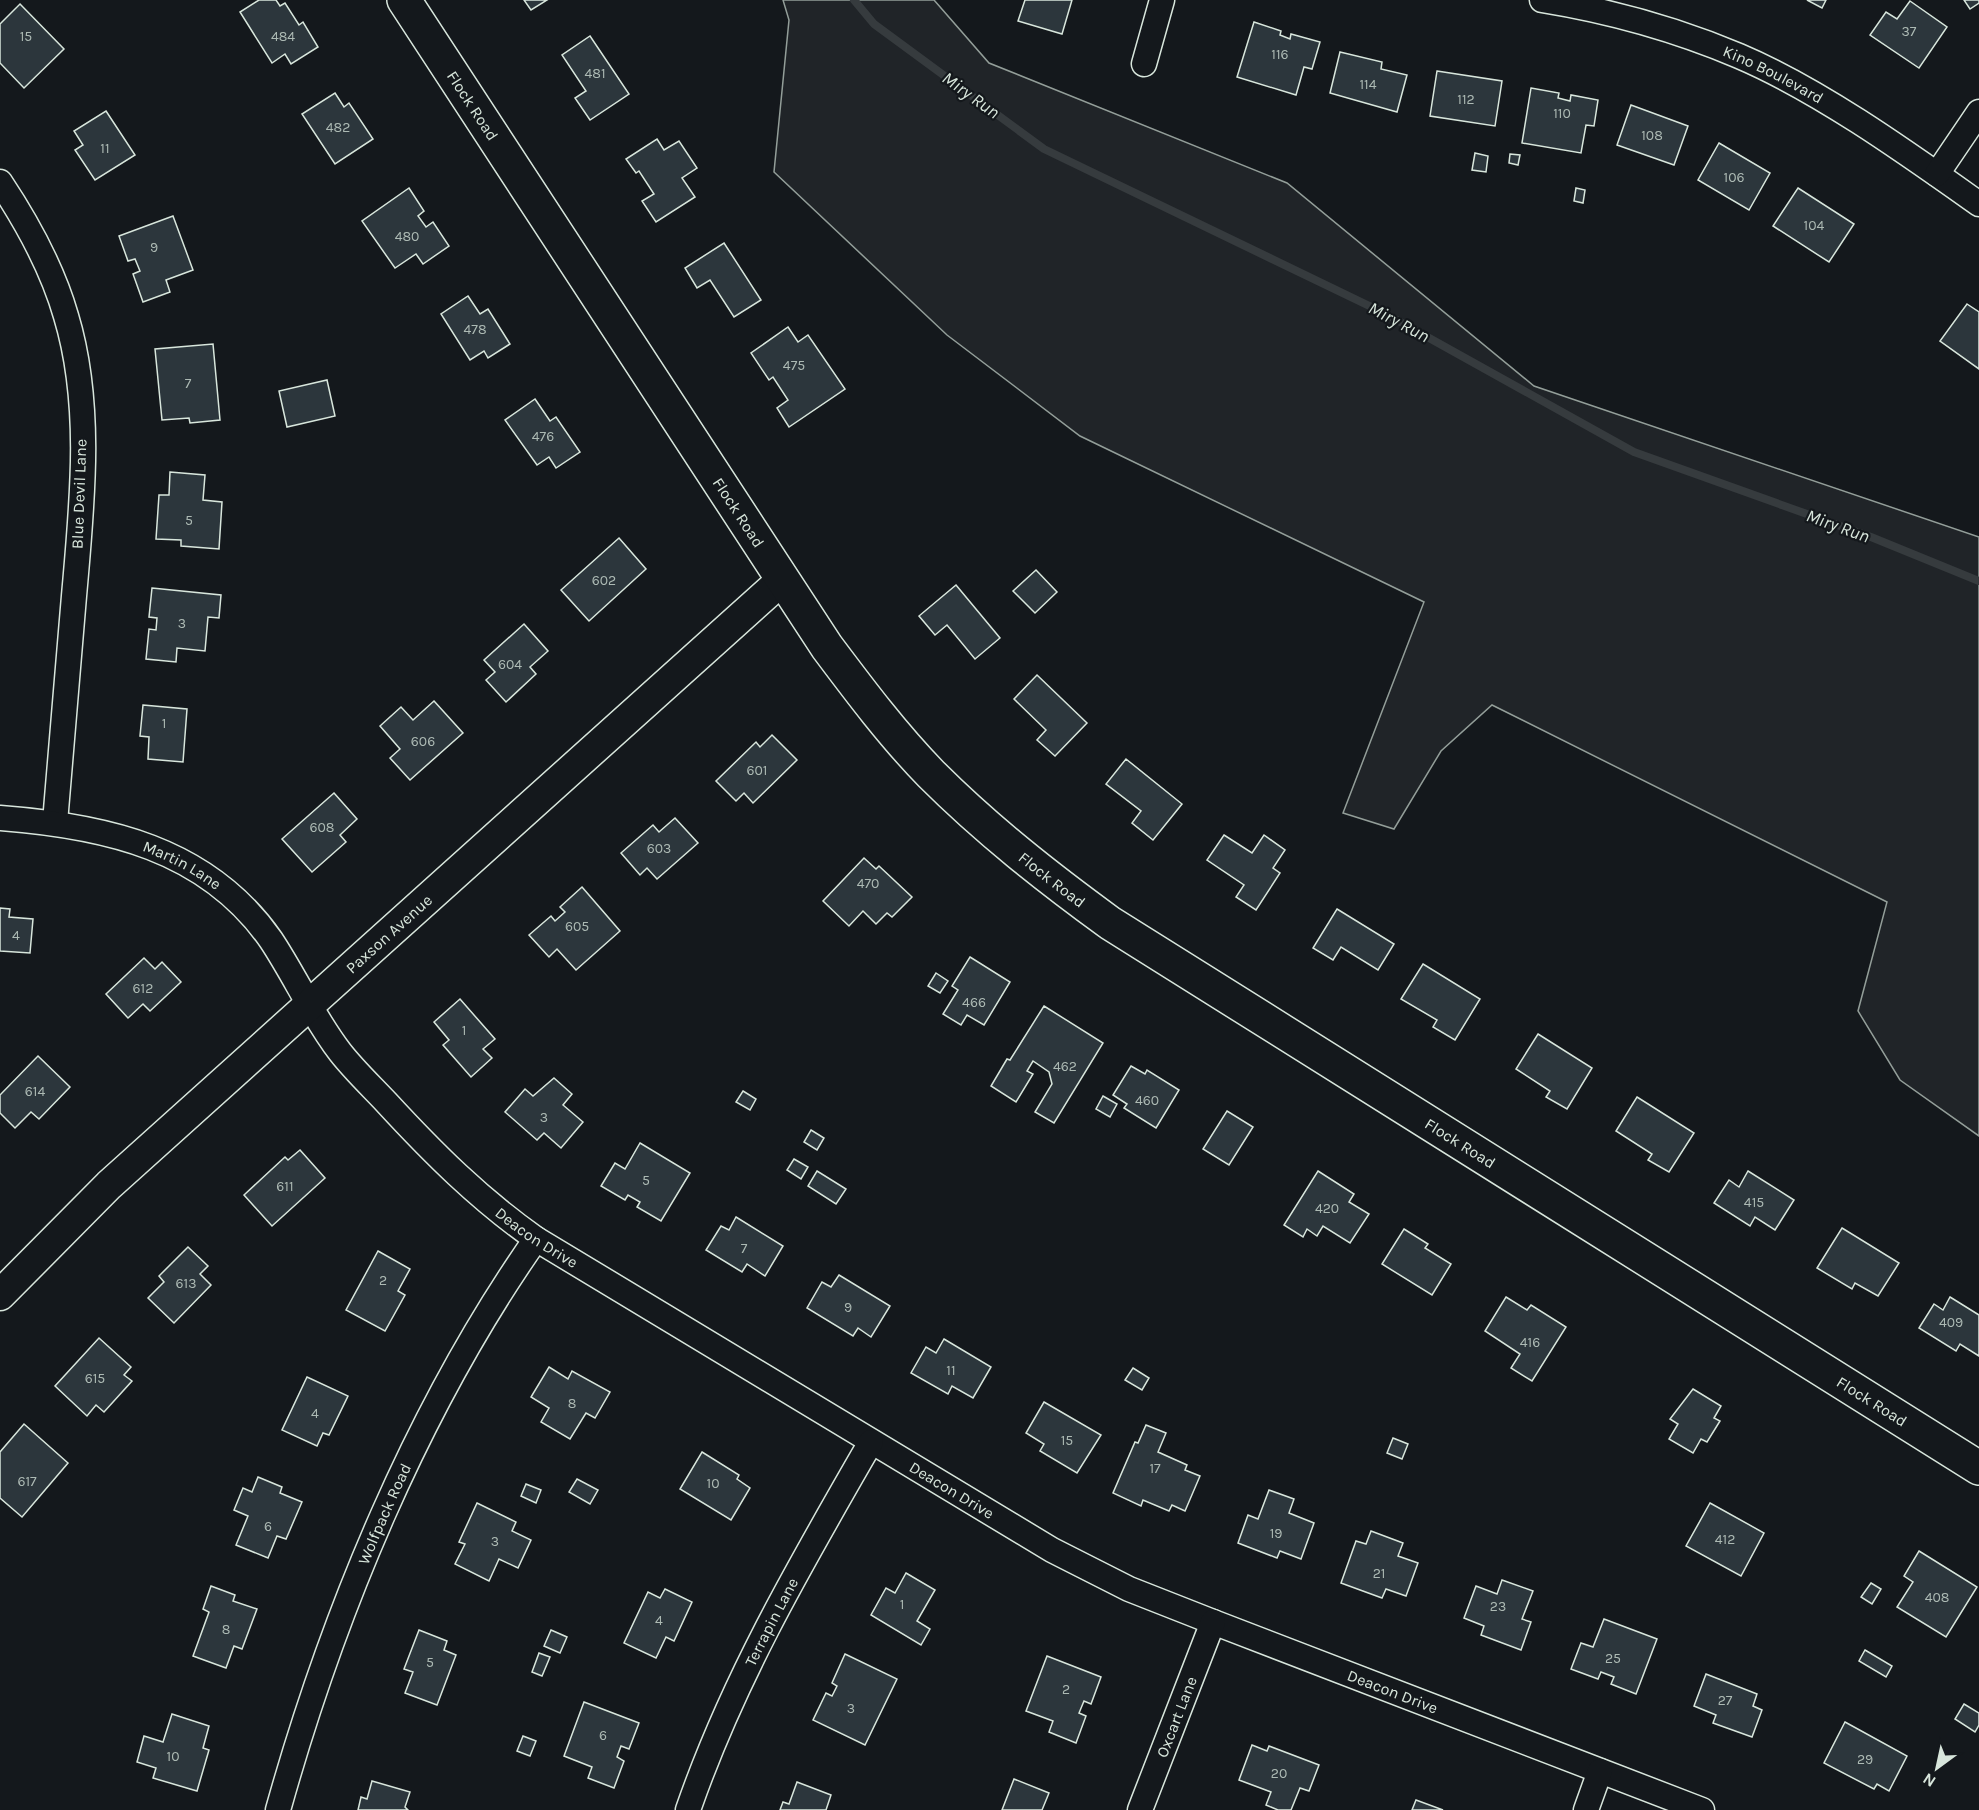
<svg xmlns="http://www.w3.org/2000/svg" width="1979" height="1810" viewBox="0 0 1979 1810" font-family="Karla,sans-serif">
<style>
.green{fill:#202428;stroke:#939e99;stroke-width:1.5}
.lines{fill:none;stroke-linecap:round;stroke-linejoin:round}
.stream{stroke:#363b3e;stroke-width:8}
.building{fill:#2c363c;stroke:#d8e6dc;stroke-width:1.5}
.minor-casing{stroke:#d8e6dc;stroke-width:27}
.tertiary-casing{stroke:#d8e6dc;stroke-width:33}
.secondary-casing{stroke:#d8e6dc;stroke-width:36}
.minor{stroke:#14181c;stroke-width:24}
.tertiary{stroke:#14181c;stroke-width:30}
.secondary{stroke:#14181c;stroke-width:33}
.labels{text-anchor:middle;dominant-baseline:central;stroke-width:4.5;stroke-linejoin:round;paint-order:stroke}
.number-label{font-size:14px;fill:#adbab4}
.street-label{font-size:16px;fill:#d8e6dc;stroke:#14181c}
.water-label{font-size:18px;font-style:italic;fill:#d8e6dc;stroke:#14181c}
</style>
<rect width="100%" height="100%" fill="#14181c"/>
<polygon class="green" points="783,0 934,0 989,63 1287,183 1534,386 1979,537 1979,1136 1900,1080 1858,1011 1887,902 1492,705 1441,751 1394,829 1343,813 1424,602 1080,436 947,335 774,172 789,20"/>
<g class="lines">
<polyline class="stream" points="854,0 874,24 1044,149 1386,314 1634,452 1871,537 1979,581"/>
</g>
<g class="building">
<polygon points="259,0 276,0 280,6 285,3 299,25 303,22 318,47 291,64 285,54 272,63 240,12"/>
<polygon points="524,0 547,0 531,10"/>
<polygon points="1025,0 1072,0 1062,34 1018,21"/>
<polygon points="1807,0 1826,0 1822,8"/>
<polygon points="1964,0 1979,0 1979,3 1970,9"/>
<polygon points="1910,1 1947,27 1919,68 1870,35 1886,12 1897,19"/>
<polygon points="20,4 64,49 24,88 0,63 0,24"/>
<polygon points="1254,22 1281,31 1280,35 1290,39 1291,34 1320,42 1312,69 1304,67 1296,95 1237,77"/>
<polygon points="590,36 629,94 590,120 575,98 586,91 562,55"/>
<polygon points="1340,52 1382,62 1381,69 1407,75 1397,112 1330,93"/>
<polygon points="1437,71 1502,81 1495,126 1430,116"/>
<polygon points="1531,88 1559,93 1558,98 1570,101 1571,95 1598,100 1594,126 1586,125 1581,153 1522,143"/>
<polygon points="335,93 344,107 349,103 373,139 335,164 302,114"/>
<polygon points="1631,105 1688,126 1674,165 1617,145"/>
<polygon points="106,111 135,155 95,180 75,150 83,145 74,131"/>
<polygon points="657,139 664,150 679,141 697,168 682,178 695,197 656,222 642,201 654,194 639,171 636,173 626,159"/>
<polygon points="1719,143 1770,173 1749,210 1698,180"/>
<polygon points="1475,153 1488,156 1486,172 1472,170"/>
<polygon points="1510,154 1520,155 1518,165 1509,163"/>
<polygon points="409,188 424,211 418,216 426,227 433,222 449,246 423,264 416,254 395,268 362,221"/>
<polygon points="1576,188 1585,190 1583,203 1574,201"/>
<polygon points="1798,188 1854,224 1829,262 1773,226"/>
<polygon points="173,216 193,270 166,280 170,292 143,302 133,274 140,271 135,259 128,261 119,236"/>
<polygon points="724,243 761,300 734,317 710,280 697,288 685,268"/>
<polygon points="468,296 480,314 488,309 510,344 488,358 484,351 470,360 441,314"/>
<polygon points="1967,304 1979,312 1979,369 1940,341"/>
<polygon points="788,327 798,342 808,335 845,389 789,427 777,408 788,400 773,377 769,380 751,353"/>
<polygon points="213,344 220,420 190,423 189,418 162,420 155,349"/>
<polygon points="327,380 335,416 287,427 279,391"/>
<polygon points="535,399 550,421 556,417 580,452 556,468 549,457 537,465 505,420"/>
<polygon points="170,472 205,475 203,500 222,502 219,549 181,546 181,540 156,539 159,495 169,495"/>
<polygon points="619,538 646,569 589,621 561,590"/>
<polygon points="1036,570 1057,592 1035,613 1013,591"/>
<polygon points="956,585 1000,638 975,659 947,625 935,635 919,616"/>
<polygon points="152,588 221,595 219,618 208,617 205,651 177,648 176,662 146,659 149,629 156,630 157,618 149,617"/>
<polygon points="524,624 548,651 530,667 536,674 506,702 486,680 495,672 484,660"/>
<polygon points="1037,675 1087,723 1055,756 1037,740 1046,730 1014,699"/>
<polygon points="434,701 463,733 410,780 390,758 400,749 380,726 401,707 413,720"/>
<polygon points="143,705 187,709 183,762 148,759 149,737 140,736"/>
<polygon points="772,735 797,760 753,803 744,793 736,801 716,781 756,742 760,747"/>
<polygon points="1126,759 1182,804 1153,840 1132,823 1141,811 1106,784"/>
<polygon points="334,793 357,819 340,835 346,842 312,872 282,839"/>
<polygon points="675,818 698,843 657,879 647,868 640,875 621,853 653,825 659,832"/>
<polygon points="1224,835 1252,853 1264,835 1285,850 1273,868 1280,873 1256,910 1236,897 1244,885 1207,860"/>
<polygon points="864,858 876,869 879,866 912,897 892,917 887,913 876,924 863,911 849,926 823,901"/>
<polygon points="582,887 620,931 576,970 557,949 549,957 529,935 551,916 555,921 565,912 560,907"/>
<polygon points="0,908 10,909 9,917 33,919 30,953 0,951"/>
<polygon points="1337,909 1394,944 1378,970 1341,947 1333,960 1313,948"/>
<polygon points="970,957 1010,982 984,1025 967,1015 961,1025 943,1014 958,990 952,986"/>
<polygon points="144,958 155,969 162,962 181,982 150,1011 143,1004 128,1018 106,994"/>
<polygon points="1423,964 1480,999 1455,1040 1433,1027 1437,1020 1401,999"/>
<polygon points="936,973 948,981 940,993 928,986"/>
<polygon points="460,999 495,1039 483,1049 492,1058 471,1077 443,1045 449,1040 434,1022"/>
<polygon points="1044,1006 1103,1043 1054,1123 1035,1112 1052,1084 1049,1072 1033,1061 1027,1071 1033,1074 1016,1102 991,1086 1007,1059 1010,1060"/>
<polygon points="1538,1034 1592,1068 1567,1109 1546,1097 1550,1091 1516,1069"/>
<polygon points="38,1056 70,1087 39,1119 31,1112 15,1128 0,1113 0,1095"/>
<polygon points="1131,1066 1145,1074 1147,1070 1179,1090 1156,1128 1124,1108 1127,1104 1113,1095"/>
<polygon points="554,1078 572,1094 563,1105 583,1122 561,1148 544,1133 537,1140 505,1112 525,1089 533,1096"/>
<polygon points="743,1091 756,1099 750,1110 736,1102"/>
<polygon points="1103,1096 1117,1104 1110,1117 1096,1109"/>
<polygon points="1637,1097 1694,1133 1669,1172 1648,1160 1652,1154 1616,1131"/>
<polygon points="1227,1111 1253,1127 1229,1165 1203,1149"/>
<polygon points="811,1130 824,1138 817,1150 804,1142"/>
<polygon points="640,1143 690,1173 661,1221 637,1207 640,1202 628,1195 625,1200 601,1186 615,1163 625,1169"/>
<polygon points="300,1150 325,1178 272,1226 244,1195 285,1157 288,1160"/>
<polygon points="794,1159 808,1167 801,1179 787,1170"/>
<polygon points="817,1171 846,1189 836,1204 808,1186"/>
<polygon points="1318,1171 1354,1194 1349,1202 1369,1214 1350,1243 1323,1226 1317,1236 1307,1229 1303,1237 1284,1225"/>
<polygon points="1748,1171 1794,1200 1775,1230 1755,1217 1750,1226 1714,1203 1729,1180 1739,1187"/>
<polygon points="736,1217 783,1246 765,1276 747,1264 742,1272 706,1250 721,1226 729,1230"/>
<polygon points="1842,1228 1899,1263 1878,1296 1855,1283 1852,1289 1817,1268"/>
<polygon points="1404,1229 1428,1244 1425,1248 1451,1264 1432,1295 1382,1264"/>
<polygon points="188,1247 208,1266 200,1274 211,1285 174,1323 148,1298 164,1282 159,1276"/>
<polygon points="378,1251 410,1269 398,1291 405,1295 385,1331 346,1310"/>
<polygon points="839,1275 890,1306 871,1337 858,1328 853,1336 807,1308 822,1282 831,1287"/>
<polygon points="1506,1297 1527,1310 1531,1305 1566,1327 1532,1381 1511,1368 1520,1354 1485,1331"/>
<polygon points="1950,1297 1979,1315 1979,1356 1960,1344 1956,1351 1919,1328 1934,1304 1943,1310"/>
<polygon points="99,1338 131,1367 124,1375 132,1381 104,1412 96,1405 87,1416 55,1386"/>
<polygon points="944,1339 991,1367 973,1398 952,1386 948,1394 911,1373 926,1347 936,1353"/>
<polygon points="549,1367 568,1379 572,1371 610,1392 595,1418 586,1413 570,1439 541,1422 549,1408 531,1397"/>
<polygon points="1133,1368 1149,1378 1142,1390 1125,1380"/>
<polygon points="307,1377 348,1396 329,1435 323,1433 317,1446 282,1430"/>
<polygon points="1693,1389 1721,1406 1714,1418 1720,1421 1707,1442 1701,1439 1693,1453 1669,1439 1678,1424 1670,1419"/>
<polygon points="1044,1402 1101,1435 1077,1473 1040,1451 1044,1444 1026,1433"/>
<polygon points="24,1424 68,1463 22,1517 0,1498 0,1452"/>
<polygon points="1146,1425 1166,1433 1158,1452 1187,1465 1185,1470 1200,1476 1185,1511 1172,1505 1169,1511 1143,1500 1141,1506 1113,1493 1135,1442 1138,1443"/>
<polygon points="1393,1438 1408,1444 1402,1459 1387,1453"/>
<polygon points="702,1452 739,1475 737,1479 750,1488 731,1520 680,1489"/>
<polygon points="258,1477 282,1487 280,1493 302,1502 286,1539 277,1536 268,1558 236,1545 248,1516 234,1510 243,1488 252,1492"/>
<polygon points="577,1479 598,1490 590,1504 569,1492"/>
<polygon points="526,1484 541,1490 536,1503 521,1496"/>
<polygon points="1269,1490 1294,1499 1289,1513 1314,1523 1301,1559 1280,1551 1277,1558 1238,1543 1248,1515 1258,1519"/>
<polygon points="477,1503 516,1522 512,1531 531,1540 518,1568 499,1559 489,1581 455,1564 465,1544 459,1542"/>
<polygon points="1710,1503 1764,1533 1741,1576 1686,1546"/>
<polygon points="1371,1531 1403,1543 1398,1556 1418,1563 1406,1596 1386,1589 1382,1598 1341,1583 1356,1541 1366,1544"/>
<polygon points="1919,1551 1977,1587 1946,1637 1897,1607 1913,1582 1904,1576"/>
<polygon points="906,1573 935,1590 917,1621 930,1629 921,1645 871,1615 886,1588 895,1593"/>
<polygon points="1502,1580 1533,1591 1522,1619 1531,1622 1521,1650 1481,1635 1484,1626 1464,1618 1476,1586 1497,1594"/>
<polygon points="1871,1583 1881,1589 1872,1604 1861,1597"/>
<polygon points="211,1586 235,1595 233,1601 257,1609 242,1649 234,1646 226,1668 193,1656 209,1612 203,1609"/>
<polygon points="665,1589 692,1602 674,1641 666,1637 656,1658 624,1643 648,1592 660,1598"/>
<polygon points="1604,1619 1657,1639 1636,1694 1611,1684 1614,1677 1601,1672 1598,1679 1571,1669 1581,1643 1593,1647"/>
<polygon points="419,1630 447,1641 444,1650 456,1655 437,1705 405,1693 413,1672 404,1669"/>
<polygon points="551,1630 567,1637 560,1653 544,1646"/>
<polygon points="1865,1650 1892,1666 1886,1677 1859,1661"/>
<polygon points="539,1653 550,1657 542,1676 532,1672"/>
<polygon points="845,1654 897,1679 865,1745 813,1720 826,1693 832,1696 837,1686 832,1683"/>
<polygon points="1047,1656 1101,1677 1091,1704 1084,1701 1079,1713 1086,1716 1076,1743 1049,1732 1053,1721 1026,1711"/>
<polygon points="1706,1674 1757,1694 1753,1706 1762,1710 1752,1737 1713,1723 1716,1715 1694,1706"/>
<polygon points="584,1702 639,1723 629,1749 621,1746 617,1757 624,1761 614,1788 588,1778 592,1767 564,1756"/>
<polygon points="1964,1704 1979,1713 1979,1725 1975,1732 1955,1719"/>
<polygon points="172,1714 209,1726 203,1748 209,1750 197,1791 153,1778 156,1768 137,1762 144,1736 163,1742"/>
<polygon points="1845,1722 1907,1756 1889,1791 1877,1784 1874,1789 1824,1763"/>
<polygon points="523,1736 536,1741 530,1756 517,1751"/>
<polygon points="1252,1745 1267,1751 1269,1746 1319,1765 1309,1791 1300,1788 1291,1810 1278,1810 1266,1805 1271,1792 1239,1780"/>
<polygon points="1014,1779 1049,1793 1042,1810 1002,1810"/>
<polygon points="372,1781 410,1792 405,1807 408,1810 358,1810 361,1797 367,1799"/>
<polygon points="797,1782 831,1795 826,1810 780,1810 783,1802 789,1804"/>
<polygon points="1416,1800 1443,1810 1412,1810"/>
</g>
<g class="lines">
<defs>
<g id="minor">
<path id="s1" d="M1542 0C1610 11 1675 29 1739 56 1819 90 1907 153 1979 204"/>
<polyline points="1144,64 1162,0"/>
<polyline points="1937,174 1979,112"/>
<path d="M0 182C28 224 52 267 66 316 93 405 82 505 74 596 68 671 61 747 55 823"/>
<path id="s2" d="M0 818C105 826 207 848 271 940 295 976 313 1017 340 1052 354 1070 371 1086 386 1102 433 1153 479 1199 536 1239L1052 1550 1129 1589 1213 1622 1702 1810"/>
<path id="s3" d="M278 1810C333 1613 418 1407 536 1239"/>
<path id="s4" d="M688 1810C733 1679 803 1560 871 1442"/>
<path id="s5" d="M1140 1810 1213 1622"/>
<polyline points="1586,1810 1600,1771"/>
</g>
<g id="tertiary">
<path id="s6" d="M0 1295 109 1185 783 579"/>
</g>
<g id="secondary">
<path id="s7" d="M404 0 827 647C860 691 893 735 931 774 987 830 1047 877 1110 923L1979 1468"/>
</g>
</defs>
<use href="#minor" class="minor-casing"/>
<use href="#tertiary" class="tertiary-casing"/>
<use href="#secondary" class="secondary-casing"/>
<use href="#minor" class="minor"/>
<use href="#tertiary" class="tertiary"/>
<use href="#secondary" class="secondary"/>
</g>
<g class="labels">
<g class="number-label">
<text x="1909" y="31">37</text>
<text x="26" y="36">15</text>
<text x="283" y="36">484</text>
<text x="1280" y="54">116</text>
<text x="595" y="73">481</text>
<text x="1368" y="84">114</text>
<text x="1466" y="99">112</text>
<text x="1562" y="113">110</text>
<text x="338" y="127">482</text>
<text x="1652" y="135">108</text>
<text x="105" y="148">11</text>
<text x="1734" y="177">106</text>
<text x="1814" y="225">104</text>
<text x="407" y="236">480</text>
<text x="154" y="247">9</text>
<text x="475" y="329">478</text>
<text x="794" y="365">475</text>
<text x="188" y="383">7</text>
<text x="543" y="436">476</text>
<text x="189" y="520">5</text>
<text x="604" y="580">602</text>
<text x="182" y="623">3</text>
<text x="510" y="664">604</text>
<text x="164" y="723">1</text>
<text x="423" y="741">606</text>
<text x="757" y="770">601</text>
<text x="322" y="827">608</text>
<text x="659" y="848">603</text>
<text x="868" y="883">470</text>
<text x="577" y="926">605</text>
<text x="16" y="935">4</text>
<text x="143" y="988">612</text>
<text x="974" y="1002">466</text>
<text x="464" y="1030">1</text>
<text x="1065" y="1066">462</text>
<text x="35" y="1091">614</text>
<text x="1147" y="1100">460</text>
<text x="544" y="1117">3</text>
<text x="646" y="1180">5</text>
<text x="285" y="1186">611</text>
<text x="1754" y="1202">415</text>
<text x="1327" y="1208">420</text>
<text x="744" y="1248">7</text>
<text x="383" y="1280">2</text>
<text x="186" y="1283">613</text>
<text x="848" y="1307">9</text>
<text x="1951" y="1322">409</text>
<text x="1530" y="1342">416</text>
<text x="951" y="1370">11</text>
<text x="95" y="1378">615</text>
<text x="572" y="1403">8</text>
<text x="315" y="1413">4</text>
<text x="1067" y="1440">15</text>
<text x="1155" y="1468">17</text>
<text x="27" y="1481">617</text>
<text x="713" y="1483">10</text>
<text x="268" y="1526">6</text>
<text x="1276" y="1533">19</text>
<text x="1725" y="1539">412</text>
<text x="495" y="1541">3</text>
<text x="1379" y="1573">21</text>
<text x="1937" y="1597">408</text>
<text x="902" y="1604">1</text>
<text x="1498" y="1606">23</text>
<text x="659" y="1620">4</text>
<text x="226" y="1629">8</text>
<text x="1613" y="1658">25</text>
<text x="430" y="1662">5</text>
<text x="1066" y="1689">2</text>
<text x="1725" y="1700">27</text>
<text x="851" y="1708">3</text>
<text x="603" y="1735">6</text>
<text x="173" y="1756">10</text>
<text x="1865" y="1759">29</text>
<text x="1279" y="1773">20</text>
</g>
<g class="street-label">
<text stroke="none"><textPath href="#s1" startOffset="244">Kino Boulevard</textPath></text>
<text stroke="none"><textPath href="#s7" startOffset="126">Flock Road</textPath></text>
<text transform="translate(79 494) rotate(-88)">Blue Devil Lane</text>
<text stroke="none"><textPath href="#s7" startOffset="612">Flock Road</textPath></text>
<text stroke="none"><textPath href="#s2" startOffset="190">Martin Lane</textPath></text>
<text stroke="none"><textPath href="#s7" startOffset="1098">Flock Road</textPath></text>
<text stroke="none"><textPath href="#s6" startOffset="531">Paxson Avenue</textPath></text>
<text stroke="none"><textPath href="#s7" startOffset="1584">Flock Road</textPath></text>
<text stroke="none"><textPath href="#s2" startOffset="711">Deacon Drive</textPath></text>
<text stroke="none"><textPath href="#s7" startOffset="2070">Flock Road</textPath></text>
<text stroke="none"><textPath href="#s2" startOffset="1197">Deacon Drive</textPath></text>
<text stroke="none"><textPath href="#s3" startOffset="315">Wolfpack Road</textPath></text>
<text stroke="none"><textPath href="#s4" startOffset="206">Terrapin Lane</textPath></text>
<text stroke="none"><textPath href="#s2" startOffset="1683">Deacon Drive</textPath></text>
<text stroke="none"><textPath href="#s5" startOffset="100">Oxcart Lane</textPath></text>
</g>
<g class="water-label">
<text transform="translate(971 95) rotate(36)">Miry Run</text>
<text transform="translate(1399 322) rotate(28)">Miry Run</text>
<text transform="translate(1838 526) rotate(20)">Miry Run</text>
</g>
</g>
<g transform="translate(1937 1768) rotate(213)" stroke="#14181c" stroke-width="4.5" paint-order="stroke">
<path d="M0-4.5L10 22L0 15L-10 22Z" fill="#d8e6dc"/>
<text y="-9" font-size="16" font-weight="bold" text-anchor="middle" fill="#d8e6dc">N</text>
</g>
</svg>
